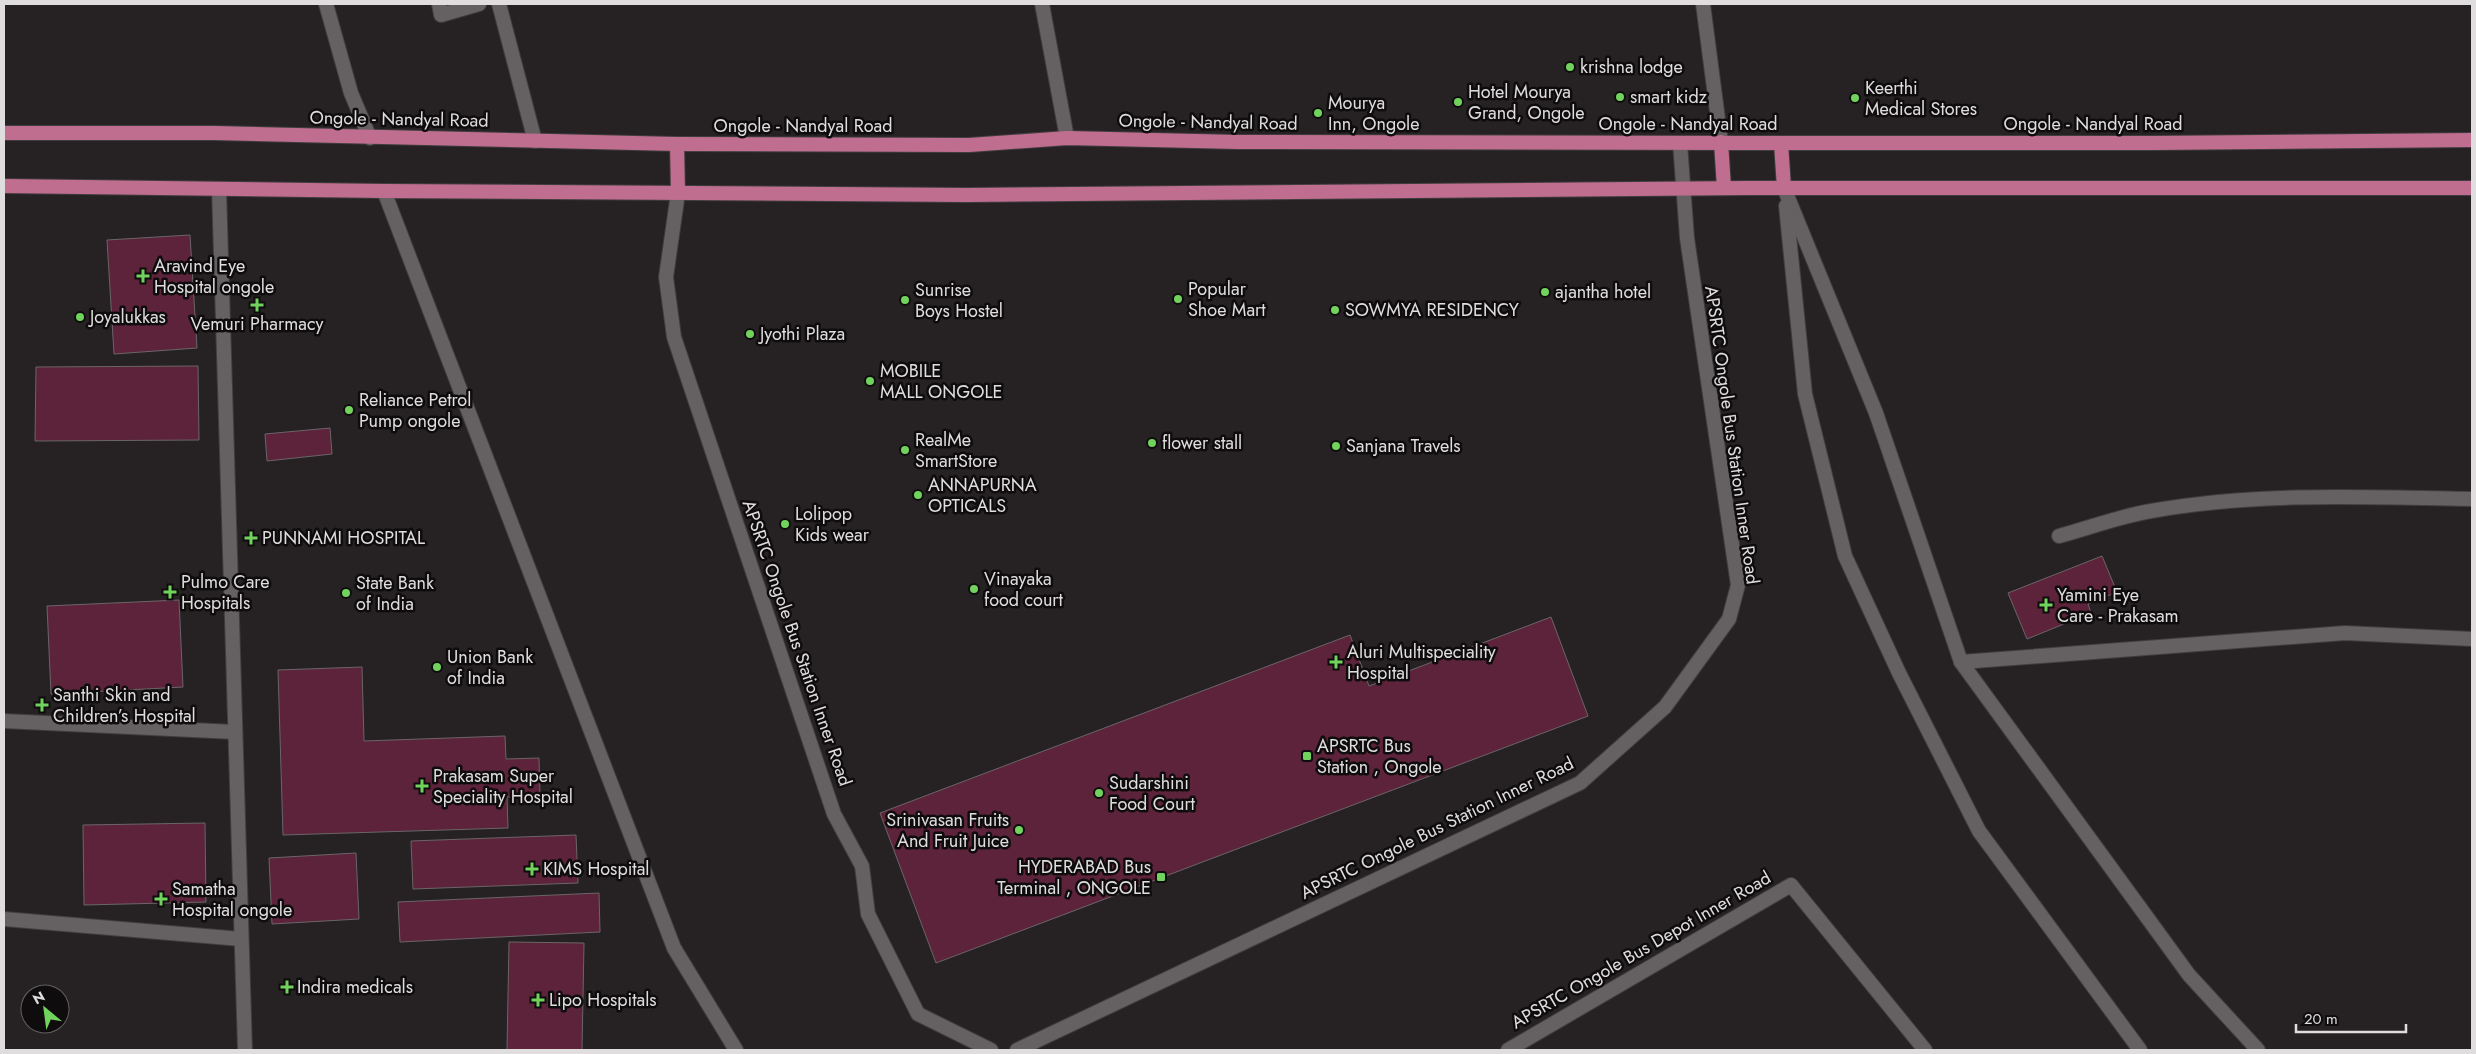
<svg xmlns="http://www.w3.org/2000/svg" width="2476" height="1054" viewBox="0 0 2476 1054" font-family="Jost,sans-serif">
<style>
.building{fill:#5c233b;stroke:#6b6567}
.lines{fill:none;stroke-linecap:round;stroke-linejoin:round}
.service-casing{stroke:#413d3e;stroke-width:16}
.minor-casing{stroke:#413d3e;stroke-width:16}
.tertiary-casing{stroke:#413d3e;stroke-width:16}
.primary-casing{stroke:#413d3e;stroke-width:16}
.service{stroke:#656061;stroke-width:14}
.minor{stroke:#656061;stroke-width:14}
.tertiary{stroke:#656061;stroke-width:14}
.primary{stroke:#bf6e8f;stroke-width:14}
.poi-dot{fill:#71d35e;stroke:#0e0c0c;stroke-width:2}
.labels{text-anchor:middle;dominant-baseline:central;stroke-width:5;stroke-linejoin:round;paint-order:stroke}
.poi-label{font-size:18px;fill:#e0ddde;stroke:#0e0c0c;text-anchor:start}
.street-label{font-size:18px;fill:#e0ddde;stroke:#0e0c0c}
</style>
<rect width="100%" height="100%" fill="#262223"/>
<g class="building">
<polygon points="190,235 197,348 114,354 107,240"/>
<polygon points="198,366 199,440 35,441 36,367"/>
<polygon points="330,428 332,454 267,461 265,434"/>
<polygon points="2102,556 2117,592 2088,604 2091,613 2027,639 2008,593"/>
<polygon points="179,600 183,687 51,694 47,606"/>
<polygon points="1551,617 1588,716 936,963 880,813 1350,635 1369,686"/>
<polygon points="362,667 364,741 505,736 506,759 539,758 540,796 507,797 508,828 283,835 278,670"/>
<polygon points="205,823 206,902 84,905 83,825"/>
<polygon points="576,835 578,883 413,889 411,841"/>
<polygon points="356,853 359,919 272,924 269,858"/>
<polygon points="599,893 600,932 400,942 398,902"/>
<polygon points="509,942 584,943 582,1050 507,1050"/>
</g>
<g class="lines">
<defs>
<g id="service">
<polyline points="678,193 666,277 674,337 834,814 862,866 868,914 918,1014 991,1050"/>
<polyline points="1017,1050 1580,783 1665,707 1729,619 1738,585 1687,238 1680,143"/>
<polyline points="1508,1050 1791,885 1925,1050"/>
</g>
<g id="minor">
<polyline points="326,4 351,93 370,138"/>
<polyline points="439,4 441,15 479,4"/>
<polyline points="499,4 535,141"/>
<polyline points="1042,4 1067,138"/>
<polyline points="1703,4 1721,142"/>
<polyline points="219,189 245,1050"/>
<polyline points="384,191 674,948 736,1050"/>
<path d="M2059 536C2089 528 2120 516 2151 511 2256 492 2366 497 2472 499"/>
<polyline points="1961,662 2345,633 2472,639"/>
<polyline points="4,721 235,732"/>
<polyline points="4,919 241,939"/>
</g>
<g id="tertiary">
<polyline points="1784,188 1876,413 1961,662 2189,975 2258,1050"/>
<polyline points="1786,206 1805,394 1845,556 1899,673 1979,831 2140,1050"/>
</g>
<g id="primary">
<polyline points="4,133 214,133 677,144 969,145 1067,138 1238,142 1745,143 2154,143 2472,140"/>
<polyline points="1721,142 1724,188"/>
<polyline points="1781,143 1784,188"/>
<polyline points="677,144 678,193"/>
<polyline points="4,186 384,191 967,195 1747,188 2472,188"/>
</g>
</defs>
<use href="#service" class="service-casing"/>
<use href="#minor" class="minor-casing"/>
<use href="#tertiary" class="tertiary-casing"/>
<use href="#primary" class="primary-casing"/>
<use href="#service" class="service"/>
<use href="#minor" class="minor"/>
<use href="#tertiary" class="tertiary"/>
<use href="#primary" class="primary"/>
</g>
<g class="poi-dot">
<circle cx="1570" cy="67" r="5"/>
<circle cx="1620" cy="97" r="5"/>
<circle cx="1855" cy="98" r="5"/>
<circle cx="1458" cy="102" r="5"/>
<circle cx="1318" cy="113" r="5"/>
<path d="M140.5 268.5h5v5h5v5h-5v5h-5v-5h-5v-5h5z"/>
<circle cx="1545" cy="292" r="5"/>
<circle cx="1178" cy="299" r="5"/>
<circle cx="905" cy="300" r="5"/>
<path d="M254.5 297.5h5v5h5v5h-5v5h-5v-5h-5v-5h5z"/>
<circle cx="1335" cy="310" r="5"/>
<circle cx="80" cy="317" r="5"/>
<circle cx="750" cy="334" r="5"/>
<circle cx="870" cy="381" r="5"/>
<circle cx="349" cy="410" r="5"/>
<circle cx="1152" cy="443" r="5"/>
<circle cx="1336" cy="446" r="5"/>
<circle cx="905" cy="450" r="5"/>
<circle cx="918" cy="495" r="5"/>
<circle cx="785" cy="524" r="5"/>
<path d="M248.5 530.5h5v5h5v5h-5v5h-5v-5h-5v-5h5z"/>
<circle cx="974" cy="589" r="5"/>
<path d="M167.5 584.5h5v5h5v5h-5v5h-5v-5h-5v-5h5z"/>
<circle cx="346" cy="593" r="5"/>
<path d="M2043.5 597.5h5v5h5v5h-5v5h-5v-5h-5v-5h5z"/>
<path d="M1333.5 654.5h5v5h5v5h-5v5h-5v-5h-5v-5h5z"/>
<circle cx="437" cy="667" r="5"/>
<path d="M39.5 697.5h5v5h5v5h-5v5h-5v-5h-5v-5h5z"/>
<rect x="1302" y="751" width="10" height="10" rx="2.5"/>
<path d="M419.5 778.5h5v5h5v5h-5v5h-5v-5h-5v-5h5z"/>
<circle cx="1099" cy="793" r="5"/>
<circle cx="1019" cy="830" r="5"/>
<path d="M529.5 861.5h5v5h5v5h-5v5h-5v-5h-5v-5h5z"/>
<rect x="1156" y="872" width="10" height="10" rx="2.5"/>
<path d="M158.5 891.5h5v5h5v5h-5v5h-5v-5h-5v-5h5z"/>
<path d="M284.5 979.5h5v5h5v5h-5v5h-5v-5h-5v-5h5z"/>
<path d="M535.5 992.5h5v5h5v5h-5v5h-5v-5h-5v-5h5z"/>
</g>
<g class="labels">
<g class="poi-label">
<text x="1580" y="67">krishna lodge</text>
<text x="1865" y="88">Keerthi<tspan x="1865" dy="21">Medical Stores</tspan></text>
<text x="1468" y="92">Hotel Mourya<tspan x="1468" dy="21">Grand, Ongole</tspan></text>
<text x="1630" y="97">smart kidz</text>
<text x="1328" y="103">Mourya<tspan x="1328" dy="21">Inn, Ongole</tspan></text>
<text x="154" y="266">Aravind Eye<tspan x="154" dy="21">Hospital ongole</tspan></text>
<text x="1188" y="289">Popular<tspan x="1188" dy="21">Shoe Mart</tspan></text>
<text x="915" y="290">Sunrise<tspan x="915" dy="21">Boys Hostel</tspan></text>
<text x="1555" y="292">ajantha hotel</text>
<text x="1345" y="310">SOWMYA RESIDENCY</text>
<text x="90" y="317">Joyalukkas</text>
<text x="257" y="324" text-anchor="middle">Vemuri Pharmacy</text>
<text x="760" y="334">Jyothi Plaza</text>
<text x="880" y="371">MOBILE<tspan x="880" dy="21">MALL ONGOLE</tspan></text>
<text x="359" y="400">Reliance Petrol<tspan x="359" dy="21">Pump ongole</tspan></text>
<text x="915" y="440">RealMe<tspan x="915" dy="21">SmartStore</tspan></text>
<text x="1162" y="443">flower stall</text>
<text x="1346" y="446">Sanjana Travels</text>
<text x="928" y="485">ANNAPURNA<tspan x="928" dy="21">OPTICALS</tspan></text>
<text x="795" y="514">Lolipop<tspan x="795" dy="21">Kids wear</tspan></text>
<text x="262" y="538">PUNNAMI HOSPITAL</text>
<text x="984" y="579">Vinayaka<tspan x="984" dy="21">food court</tspan></text>
<text x="181" y="582">Pulmo Care<tspan x="181" dy="21">Hospitals</tspan></text>
<text x="356" y="583">State Bank<tspan x="356" dy="21">of India</tspan></text>
<text x="2057" y="595">Yamini Eye<tspan x="2057" dy="21">Care - Prakasam</tspan></text>
<text x="1347" y="652">Aluri Multispeciality<tspan x="1347" dy="21">Hospital</tspan></text>
<text x="447" y="657">Union Bank<tspan x="447" dy="21">of India</tspan></text>
<text x="53" y="695">Santhi Skin and<tspan x="53" dy="21">Children’s Hospital</tspan></text>
<text x="1317" y="746">APSRTC Bus<tspan x="1317" dy="21">Station , Ongole</tspan></text>
<text x="433" y="776">Prakasam Super<tspan x="433" dy="21">Speciality Hospital</tspan></text>
<text x="1109" y="783">Sudarshini<tspan x="1109" dy="21">Food Court</tspan></text>
<text x="1009" y="820" text-anchor="end">Srinivasan Fruits<tspan x="1009" dy="21">And Fruit Juice</tspan></text>
<text x="1151" y="867" text-anchor="end">HYDERABAD Bus<tspan x="1151" dy="21">Terminal , ONGOLE</tspan></text>
<text x="543" y="869">KIMS Hospital</text>
<text x="172" y="889">Samatha<tspan x="172" dy="21">Hospital ongole</tspan></text>
<text x="297" y="987">Indira medicals</text>
<text x="549" y="1000">Lipo Hospitals</text>
</g>
<g class="street-label">
<text transform="translate(399 119) rotate(1)">Ongole - Nandyal Road</text>
<text transform="translate(1208 122) rotate(1)">Ongole - Nandyal Road</text>
<text x="1688" y="124">Ongole - Nandyal Road</text>
<text x="2093" y="124">Ongole - Nandyal Road</text>
<text x="803" y="126">Ongole - Nandyal Road</text>
<text transform="translate(1732 435) rotate(82)">APSRTC Ongole Bus Station Inner Road</text>
<text transform="translate(797 643) rotate(71)">APSRTC Ongole Bus Station Inner Road</text>
<text transform="translate(1437 828) rotate(-26)">APSRTC Ongole Bus Station Inner Road</text>
<text transform="translate(1641 950) rotate(-30)">APSRTC Ongole Bus Depot Inner Road</text>
</g>
</g>
<rect width="2476" height="1054" fill="none" stroke="#e0ddde" stroke-width="10"/>
<g transform="translate(45 1009) rotate(331)"><circle r="24" fill="#0e0c0c" stroke="#626060"/>
<path d="M0-4L9 19L0 12L-9 19Z" fill="#71d35e"/>
<text y="-8" font-size="14" font-weight="bold" text-anchor="middle" fill="#e0ddde">N</text>
</g>
<path d="M2296 1024v8h110v-8" fill="none" stroke="#e0ddde" stroke-width="2.5"/>
<text x="2304" y="1024" font-size="15" fill="#e0ddde" stroke="#0e0c0c" stroke-width="4" paint-order="stroke">20 m</text>
</svg>
